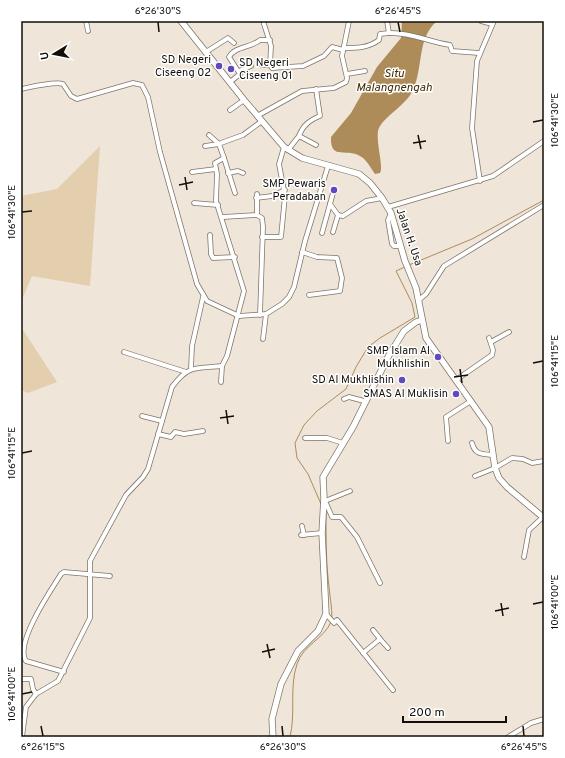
<svg xmlns="http://www.w3.org/2000/svg" width="565" height="758" viewBox="0 0 565 758" font-family="Overpass,sans-serif">
<style>
.green{fill:#e3ceae}
.water{fill:#ad8c5a}
.lines{fill:none;stroke-linecap:round;stroke-linejoin:round}
.stream{stroke:#ad8c5a;stroke-width:1}
.street-casing{stroke:#7d7569;stroke-width:5.5}
.secondary-casing{stroke:#7d7569;stroke-width:7}
.street{stroke:#fff;stroke-width:4}
.secondary{stroke:#fff;stroke-width:5.5}
.ticks{fill:none;stroke:#120f0b;stroke-width:1.5}
.poi-dot{fill:#6048c0;stroke:#fff;stroke-width:1.5}
.labels{text-anchor:middle;dominant-baseline:central;stroke-width:3;stroke-linejoin:round;paint-order:stroke}
.poi-label{font-size:11px;fill:#120f0b;stroke:#fff;text-anchor:end}
.street-label{font-size:11px;fill:#120f0b;stroke:#fff}
.water-label{font-size:12px;font-style:italic;fill:#412a00;stroke:#fff}
.neatline{fill:none;stroke:#120f0b;stroke-width:1.5}
.ticks-label{font-size:10px;text-anchor:middle;fill:#120f0b}
</style>
<rect width="100%" height="100%" fill="#efe5d8"/>
<g class="green">
<polygon points="100,146 90,286 32,276 21,302 21,196 57,189"/>
<polygon points="21,327 57,382 28,393 21,390"/>
</g>
<path class="water" d="M402 21H437C416 39 424 69 412 92 404 107 381 118 378 131 376 143 384 168 380 173L375 174C370 167 366 158 358 155 346 149 330 160 331 137L351 113 377 67 401 38Z"/>
<g class="lines">
<g class="stream">
<polyline points="409,265 472,239 544,200"/>
<polyline points="321,504 308,474 297,458 295,443 304,425 317,411 346,389 356,367 368,347 380,338 415,317 412,303 396,271 405,267"/>
<path d="M326 514C326 538 326 563 329 587 330 598 332 607 332 619"/>
<path d="M290 737C296 713 289 688 297 664 303 645 324 639 331 622"/>
</g>
<defs>
<g id="street">
<polyline points="86,21 88,31"/>
<polyline points="263,21 271,46 270,65 272,68 303,66 324,56 332,47 343,50"/>
<path d="M387 21 389 33C410 32 429 42 450 45L452 51 479 53"/>
<polyline points="481,21 492,24"/>
<path d="M344 48C357 48 368 48 379 40L380 34 389 33"/>
<polyline points="206,52 228,38 234,43"/>
<polyline points="262,65 270,65"/>
<polyline points="239,71 251,66"/>
<polyline points="347,74 365,71"/>
<path d="M230 82 240 74 229 57C235 46 251 48 260 40H270"/>
<path d="M21 89C31 87 55 81 63 84L71 96 77 99 133 83 142 85 148 97 160 152 197 284 207 301 239 316 266 314 282 304 289 297 294 287 305 241 328 166"/>
<polyline points="230,110 244,100"/>
<polyline points="257,116 302,91 334,88 346,82 347,78 342,56 349,21"/>
<polyline points="209,135 219,144"/>
<path d="M299 136C303 125 310 120 320 116L316 89"/>
<polyline points="205,146 219,144"/>
<polyline points="288,150 299,136 316,145"/>
<polyline points="224,158 235,193"/>
<polyline points="192,172 216,169"/>
<polyline points="228,173 238,171 243,173"/>
<polyline points="480,181 472,128 477,61 494,21"/>
<polyline points="257,194 257,215 262,218 263,227 260,315"/>
<polyline points="256,198 272,196 285,190"/>
<polyline points="194,203 218,205"/>
<polyline points="330,204 338,215 343,216 366,201 382,198"/>
<polyline points="388,207 493,176 544,141"/>
<polyline points="391,213 388,220 392,244 394,246 401,246"/>
<polyline points="223,217 257,215"/>
<polyline points="333,232 338,215"/>
<polyline points="322,233 333,193"/>
<polyline points="210,235 211,254 213,258 235,257"/>
<polyline points="262,237 281,237 285,196 279,164 284,147"/>
<polyline points="302,252 317,257 337,258 342,278 340,291 309,295"/>
<polyline points="419,300 426,294 444,266 544,205"/>
<polyline points="263,339 266,314"/>
<polyline points="491,342 509,332"/>
<polyline points="124,352 186,372"/>
<polyline points="191,369 192,346 203,297"/>
<polyline points="456,380 492,355 493,350 489,338"/>
<polyline points="221,382 222,366"/>
<polyline points="344,399 349,397 364,401"/>
<polyline points="142,416 162,421"/>
<polyline points="158,434 171,437 175,432 184,434 203,431"/>
<polyline points="305,438 327,438 343,443"/>
<polyline points="448,441 446,417 471,401"/>
<path d="M472 443C475 455 482 454 493 455"/>
<polyline points="475,476 495,468 512,458 523,459 532,463 544,461"/>
<polyline points="325,501 332,517 341,517 357,537 380,583"/>
<polyline points="325,501 350,491"/>
<polyline points="302,526 304,535"/>
<polyline points="301,535 322,533"/>
<polyline points="524,557 529,530 543,517"/>
<polyline points="326,614 334,623 337,620 393,690"/>
<polyline points="373,630 380,639"/>
<polyline points="363,653 380,639 388,648"/>
<path d="M64 672 26 661C14 644 51 590 61 574L64 572 110 576"/>
<polyline points="21,679 31,679 33,689 36,694"/>
<path d="M22 737 26 707 36 694 58 681 90 618V561L126 495 143 477 148 469 172 387C189 364 196 369 222 366L227 356 244 291 216 201 217 174 215 163 224 158 219 144 221 143 243 135 262 121"/>
<polyline points="508,737 531,723 544,719"/>
</g>
<g id="secondary">
<polyline points="181,21 244,100 284,147 302,158 359,174 370,183 382,198 391,213 405,261 416,288 426,338 489,427 495,468 499,478 507,487 544,518"/>
<polyline points="273,737 272,719 281,684 298,651 318,631 326,614 322,533 324,498 323,477 353,427 389,355 404,331 416,322 422,320"/>
</g>
</defs>
<use href="#street" class="street-casing"/>
<use href="#secondary" class="secondary-casing"/>
<use href="#street" class="street"/>
<use href="#secondary" class="secondary"/>
</g>
<path class="ticks" d="M158 22 159 32M398 22 400 32M533 122 543 120M418 135 421 149M413 143 426 141M185 177 187 190M179 185 193 182M22 212 32 211M533 363 543 361M460 369 462 383M454 377 468 375M226 410 228 424M220 418 234 416M22 453 32 451M501 603 503 616M533 604 543 602M495 611 509 608M267 644 270 658M262 652 275 649M22 694 32 692M41 726 43 736M282 726 283 736M523 726 524 736"/>
<g class="poi-dot">
<circle cx="219" cy="66" r="4"/>
<circle cx="231" cy="69" r="4"/>
<circle cx="334" cy="190" r="4"/>
<circle cx="438" cy="357" r="4"/>
<circle cx="402" cy="380" r="4"/>
<circle cx="456" cy="394" r="4"/>
</g>
<g class="labels">
<g class="poi-label">
<text x="211" y="60">SD Negeri<tspan x="211" dy="13">Ciseeng 02</tspan></text>
<text x="239" y="63" text-anchor="start">SD Negeri<tspan x="239" dy="13">Ciseeng 01</tspan></text>
<text x="326" y="184">SMP Pewaris<tspan x="326" dy="13">Peradaban</tspan></text>
<text x="430" y="351">SMP Islam Al<tspan x="430" dy="13">Mukhlishin</tspan></text>
<text x="394" y="380">SD Al Mukhlishin</text>
<text x="448" y="394">SMAS Al Muklisin</text>
</g>
<g class="street-label">
<text transform="translate(409 237) rotate(71)">Jalan H. Usa</text>
</g>
<g class="water-label">
<text x="394" y="74">Situ<tspan x="394" dy="14">Malangnengah</tspan></text>
</g>
</g>
<rect width="565" height="758" fill="none" stroke="#ffffff" stroke-width="44"/>
<g transform="translate(54 54) rotate(260)" stroke="#ffffff" stroke-width="3" paint-order="stroke">
<path d="M0-3L7 15L0 10L-7 15Z" fill="#120f0b"/>
<text y="-6" font-size="11" font-weight="bold" text-anchor="middle" fill="#120f0b">U</text>
</g>
<path d="M403 716v6h103v-6" fill="none" stroke="#120f0b" stroke-width="2"/>
<text x="409" y="716" font-size="12" fill="#120f0b" stroke="#ffffff" stroke-width="3" paint-order="stroke">200 m</text>
<rect x="22" y="22" width="521" height="714" class="neatline"/>
<g class="ticks-label">
<text x="158" y="14">6°26'30"S</text>
<text x="398" y="14">6°26'45"S</text>
<text transform="translate(554 120) rotate(-90)" y="4">106°41'30"E</text>
<text transform="translate(11 212) rotate(-90)" y="4">106°41'30"E</text>
<text transform="translate(554 361) rotate(-90)" y="4">106°41'15"E</text>
<text transform="translate(11 453) rotate(-90)" y="4">106°41'15"E</text>
<text transform="translate(554 602) rotate(-90)" y="4">106°41'00"E</text>
<text transform="translate(11 694) rotate(-90)" y="4">106°41'00"E</text>
<text x="43" y="750">6°26'15"S</text>
<text x="283" y="750">6°26'30"S</text>
<text x="524" y="750">6°26'45"S</text>
</g>
</svg>
